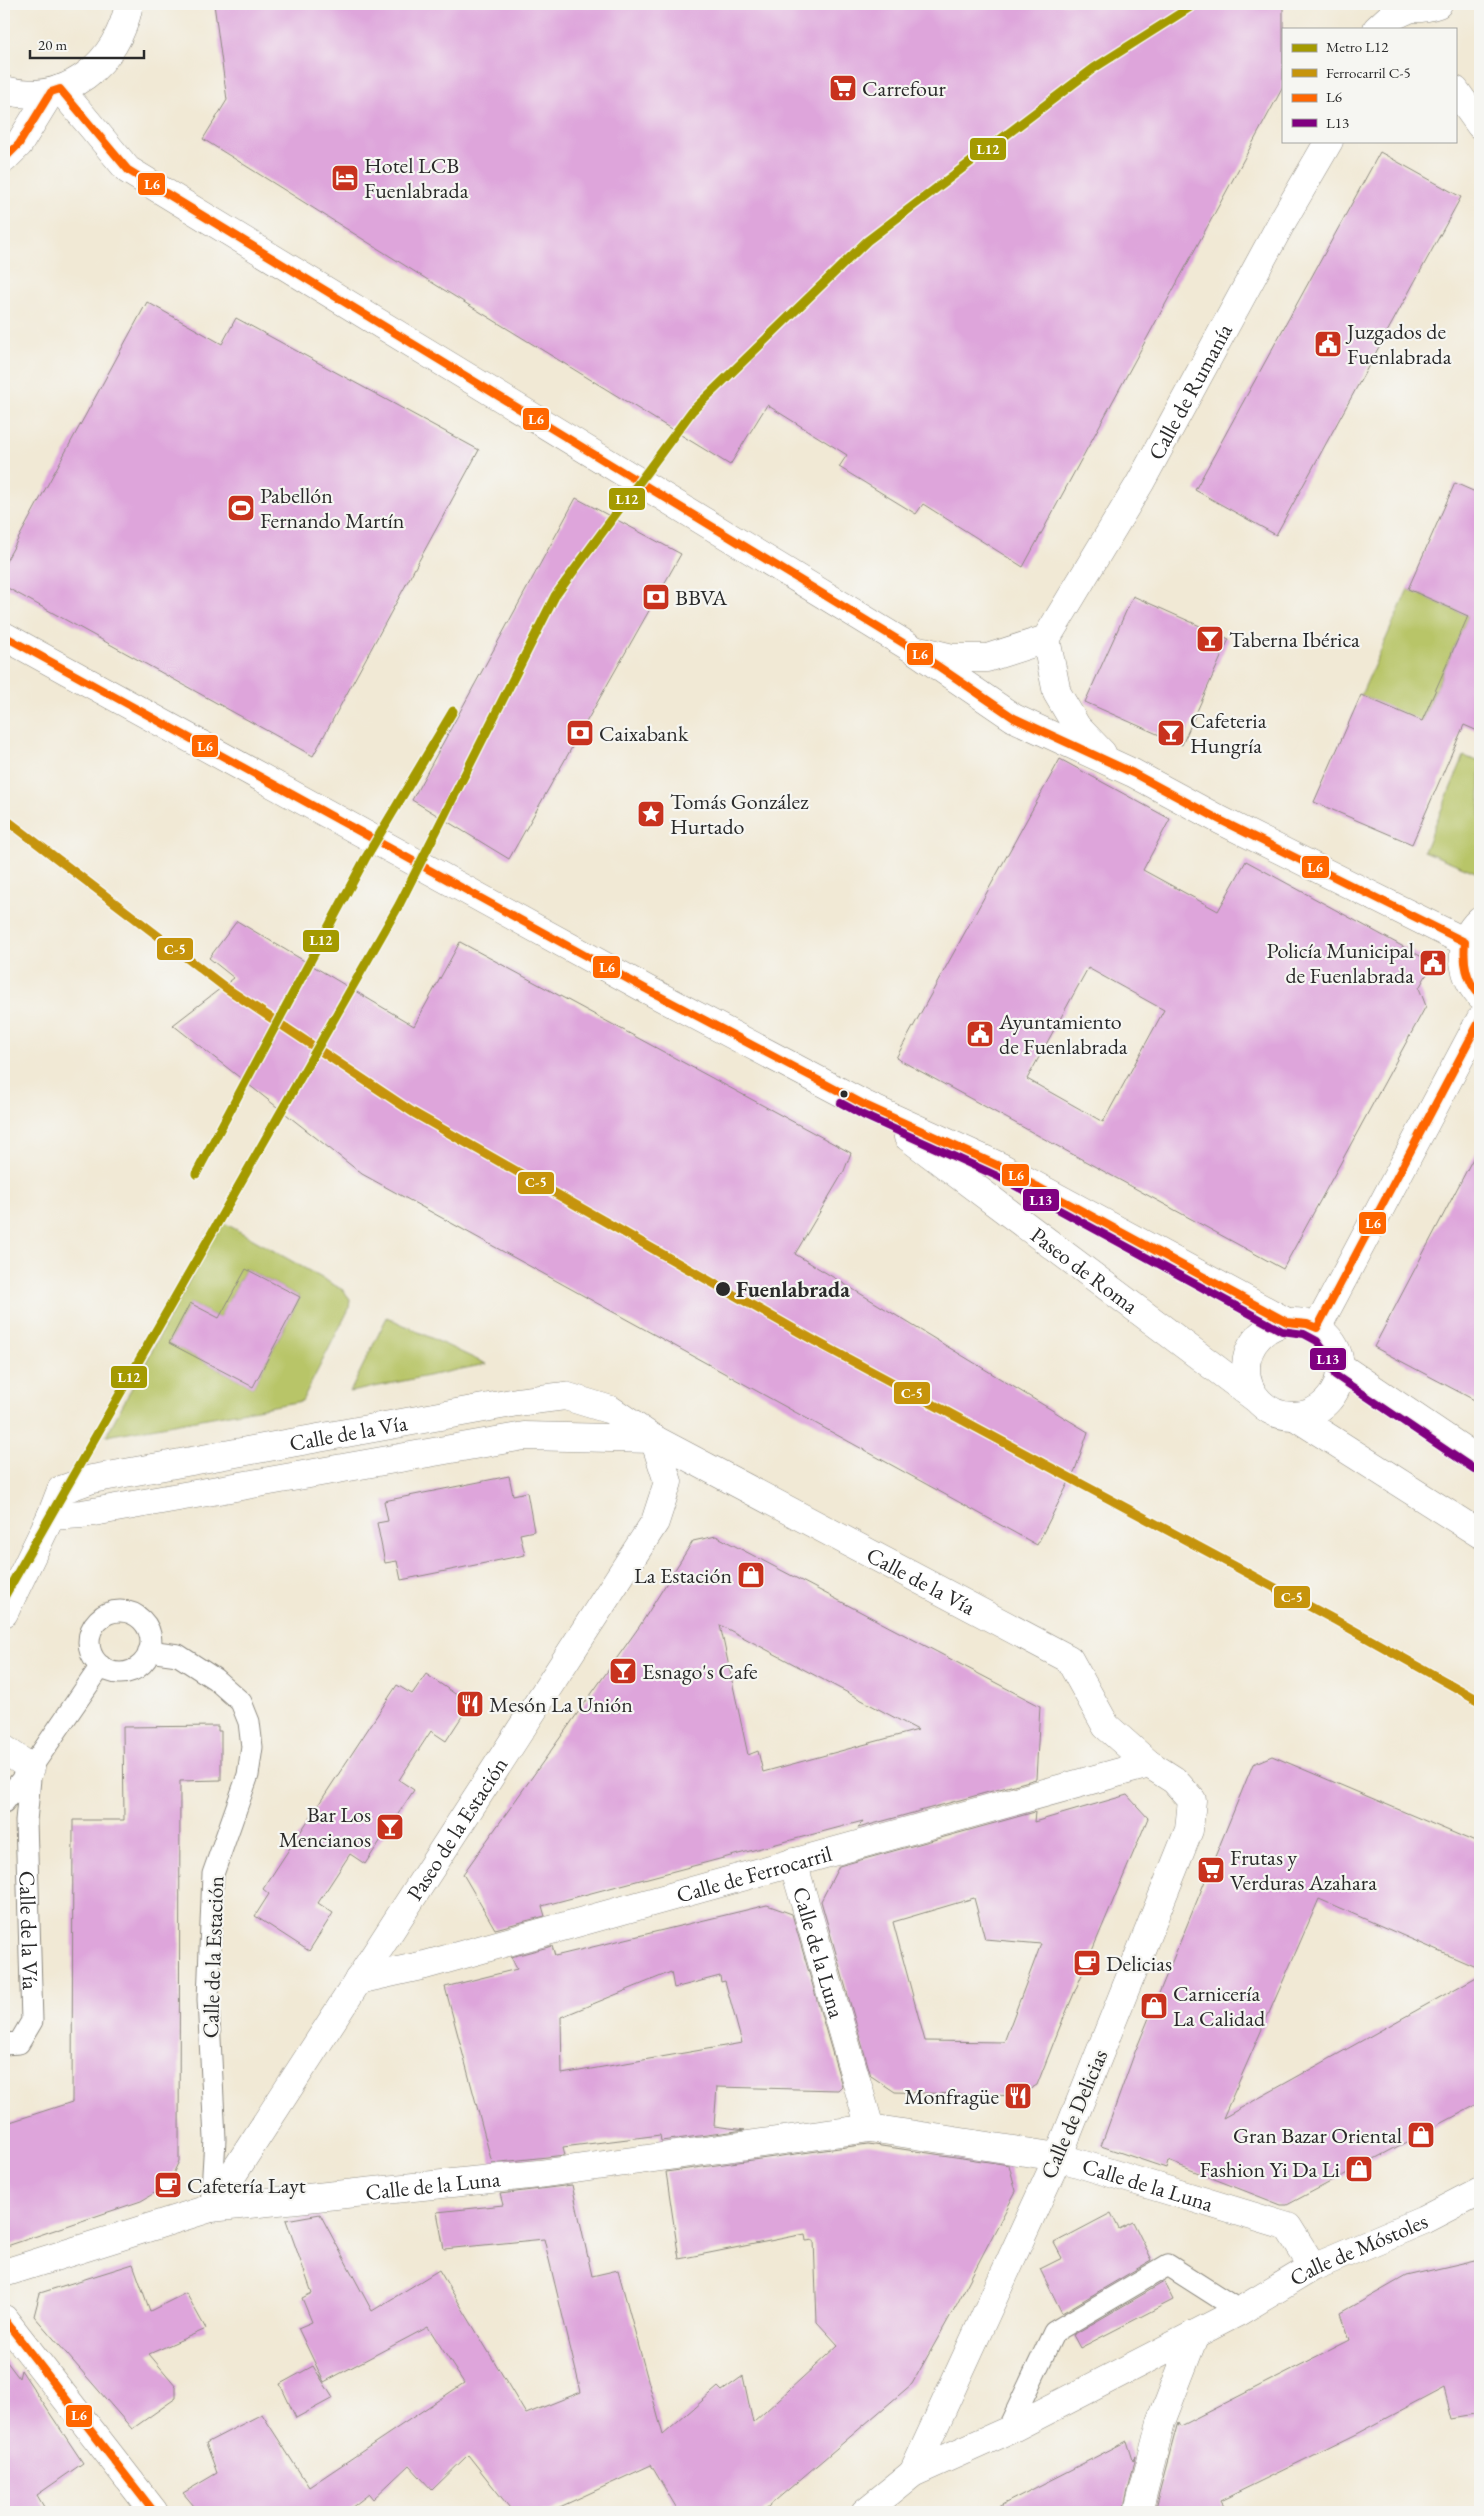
<svg xmlns="http://www.w3.org/2000/svg" width="1484" height="2516" viewBox="0 0 1484 2516" font-family="'EB Garamond',serif">
<style>
.green{fill:#b8c567;stroke:#727849;fill-rule:evenodd}
.building{fill:#dea5db;fill-rule:evenodd}
.lines{fill:none;stroke-linecap:round;stroke-linejoin:round}
.lane-casing{stroke:#8e8a80;stroke-width:23}
.street-casing{stroke:#8e8a80;stroke-width:29}
.secondary-casing{stroke:#8e8a80;stroke-width:29}
.primary-casing{stroke:#8e8a80;stroke-width:29}
.lane{stroke:#fff;stroke-width:21}
.street{stroke:#fff;stroke-width:28}
.secondary{stroke:#fff;stroke-width:28}
.primary{stroke:#fff;stroke-width:28}
.bus-1-casing{stroke:#f6f6f2;stroke-width:11}
.bus-2-casing{stroke:#f6f6f2;stroke-width:11}
.bus-1{stroke:#f60;stroke-width:8}
.bus-2{stroke:#800080;stroke-width:8}
.rail-1-casing{stroke:#f6f6f2;stroke-width:12}
.rail-1{stroke:#c6940b;stroke-width:9}
.metro-1-casing{stroke:#f6f6f2;stroke-width:12}
.metro-1{stroke:#a49a00;stroke-width:9}
.bus-dot{fill:#2b2b2b;stroke:#f6f6f2;stroke-width:2}
.labels{text-anchor:middle;dominant-baseline:central;stroke-width:4.5;stroke-linejoin:round;paint-order:stroke}
.poi-label{font-size:22px;fill:#2b2b2b;stroke:#f6f6f2;text-anchor:start}
.street-label{font-size:22px;fill:#2b2b2b;stroke:#f6f6f2}
.stop-label{font-size:22px;font-weight:bold;fill:#2b2b2b;stroke:#f6f6f2;text-anchor:start}
.line-badge{stroke:#f6f6f2;stroke-width:2}
.badge-label{font-size:14px;text-anchor:middle;font-weight:bold;fill:#fff}
</style>
<rect width="100%" height="100%" fill="#f6f6f2"/>
<filter id="ink" filterUnits="userSpaceOnUse"><feTurbulence type="fractalNoise" baseFrequency=".02" numOctaves="2"/><feDisplacementMap in="SourceGraphic" scale="10" xChannelSelector="R" yChannelSelector="G"/><feConvolveMatrix kernelMatrix="1 2 1 2 8 2 1 2 1" color-interpolation-filters="sRGB"/></filter>
<filter id="wash" filterUnits="userSpaceOnUse"><feTurbulence type="fractalNoise" baseFrequency=".0096" numOctaves="4" result="noise"/><feDisplacementMap in="SourceGraphic" scale="20" xChannelSelector="R" yChannelSelector="G"/><feGaussianBlur stdDeviation="1.12" result="paint"/><feColorMatrix in="noise" values="0 0 0 0 0 0 0 0 0 0 0 0 0 0 0 0 0 1.4 0 .05"/><feComposite in="paint" operator="in"/></filter>
<g filter="url(#wash)">
<rect width="100%" height="100%" fill="#f1e9d5"/>
<g class="green">
<polygon points="1408,589 1468,616 1421,722 1361,695"/>
<polygon points="1464,756 1480,762 1480,874 1424,851"/>
<path d="M221 1221 343 1290 350 1299 349 1309 302 1401 106 1436ZM246 1269 300 1297 253 1387 169 1343 190 1303 219 1318Z"/>
<polygon points="387,1317 486,1364 350,1392"/>
</g>
<g id="blocks">
<g class="building">
<polygon points="214,4 1283,4 1283,87 1023,567 923,504 916,514 839,467 847,455 767,405 730,465 436,285 203,139 227,100"/>
<polygon points="1380,152 1461,197 1276,535 1195,490"/>
<polygon points="147,302 222,344 236,318 479,450 313,756 4,586 4,565"/>
<polygon points="1455,483 1480,494 1480,732 1464,725 1412,844 1314,802 1361,695 1422,721 1468,616 1408,589"/>
<polygon points="576,498 681,554 509,859 412,800"/>
<polygon points="1133,596 1229,639 1182,745 1085,702"/>
<path d="M1060 759 1170 819 1143 870 1218 911 1246 861 1433 963 1419 988 1426 1006 1283 1269 896 1058ZM1088 968 1164 1010 1103 1122 1027 1079Z"/>
<polygon points="237,921 414,1026 460,942 851,1153 844,1171 795,1254 1088,1432 1075,1470 1037,1545 362,1174 173,1025 234,978 209,958"/>
<polygon points="1480,1145 1480,1403 1374,1347"/>
<polygon points="246,1269 300,1297 253,1387 169,1343 190,1303 219,1318"/>
<polygon points="509,1476 513,1495 527,1492 534,1531 520,1534 525,1555 401,1580 397,1561 385,1563 377,1523 388,1521 384,1501"/>
<path d="M716 1536 1040 1706 1036 1779 858 1828 863 1821 542 1906 545 1916 495 1929 463 1874 639 1627 693 1541ZM720 1625 918 1730 763 1772 758 1751 748 1755Z"/>
<polygon points="426,1674 470,1704 446,1741 431,1731 399,1780 414,1790 365,1864 350,1854 318,1903 333,1913 309,1951 255,1916 269,1894 263,1889 397,1685 412,1694"/>
<polygon points="218,1726 218,1731 221,1731 221,1780 180,1781 179,2161 168,2185 141,2201 4,2247 4,2124 72,2102 73,1820 124,1820 123,1727"/>
<polygon points="1272,1756 1480,1844 1480,1969 1319,1899 1223,2118 1480,1975 1480,2103 1287,2205 1281,2205 1168,2161 1166,2168 1101,2146 1135,2052 1253,1764"/>
<path d="M1127 1795 1148 1818 1059 2029 1037 2085 1018 2096 895 2092 871 2076 821 1901 839 1866 1035 1812 1034 1822ZM974 1898 985 1939 1041 1944 1004 2042 925 2041 893 1922Z"/>
<path d="M767 1905 792 1914 842 2086 838 2090 717 2087 714 2126 745 2130 661 2141 660 2135 563 2147 565 2155 492 2163 445 1987 517 1969 511 1957 552 1946 555 1956ZM671 1972 674 1988 720 1976 721 1982 725 1981 742 2043 562 2074 561 2017Z"/>
<polygon points="868,2144 1009,2165 1016,2191 957,2304 912,2384 762,2512 679,2512 651,2465 549,2512 513,2512 468,2455 432,2490 409,2465 373,2499 369,2494 346,2512 199,2512 183,2493 217,2473 206,2443 262,2414 309,2487 464,2383 428,2327 324,2382 298,2328 312,2322 302,2298 312,2293 286,2220 320,2214 372,2311 439,2270 526,2414 581,2392 544,2239 444,2249 437,2212 503,2205 500,2194 572,2185 592,2276 618,2270 663,2435 718,2387 722,2391 743,2376 753,2423 838,2345 817,2322 814,2240 806,2241 805,2234 679,2259 666,2172"/>
<polygon points="1111,2213 1119,2229 1133,2222 1152,2260 1062,2313 1040,2269 1062,2258 1054,2243"/>
<polygon points="1480,2259 1480,2414 1452,2419 1444,2388 1357,2434 1220,2501 1226,2512 1154,2512 1178,2422 1180,2426 1350,2340 1341,2313 1406,2276"/>
<polygon points="133,2264 150,2311 186,2293 206,2329 149,2354 176,2386 176,2398 132,2429 34,2316 40,2293"/>
<polygon points="1164,2282 1173,2300 1080,2348 1073,2335"/>
<polygon points="4,2358 19,2378 21,2370 83,2463 37,2495 47,2512 4,2512"/>
<polygon points="313,2366 333,2398 296,2418 280,2384"/>
<polygon points="1127,2441 1133,2460 1136,2456 1123,2512 988,2512"/>
</g>
</g>
</g>
<g filter="url(#ink)">
<use href="#blocks" fill-opacity="0" stroke="#8e8a80" stroke-width="1"/>
<g class="lines">
<defs>
<g id="lane">
<circle cx="120" cy="1642" r="31"/>
<polyline points="149,1651 178,1655 215,1679 241,1702 249,1722 252,1747 248,1775 213,1874 208,1999 215,2139 211,2208"/>
<polyline points="31,1768 101,1666"/>
<path id="s1" d="M4 1802 31 1768 26 1821 32 2021 19 2043 4 2044"/>
<polyline points="1007,2431 1054,2332 1168,2265 1240,2311"/>
</g>
<g id="street">
<path d="M1394 4C1409 10 1424 9 1438 4"/>
<polyline points="1377,29 1389,18 1411,8"/>
<polyline points="60,89 128,170 913,649 1014,718 1133,773 1220,820 1465,942"/>
<polyline points="1455,90 1480,125"/>
<polyline points="1046,639 1057,693 1077,727 1102,753"/>
<path id="s2" d="M924 651 953 658H987L1046 639 1140 483 1283 220 1329 141"/>
<polyline points="51,1516 82,1514 524,1436 654,1439"/>
<path id="s3" d="M4 1613 51 1516 61 1490 92 1479 517 1402 565 1396 611 1410 654 1439 1069 1659 1106 1726 1149 1764 1174 1780 1192 1800 1189 1830 1058 2157 913 2473"/>
<polyline points="4,1749 31,1768"/>
<path id="s4" d="M793 1862 870 2128"/>
<path id="s5" d="M358 1980 425 1965 1149 1764"/>
<path id="s6" d="M211 2208 655 1522 668 1482 654 1439"/>
<path id="s7" d="M4 2273 211 2208 539 2174 870 2128 1058 2157 1288 2227 1313 2267"/>
<polyline points="1138,2512 1161,2422 1195,2334"/>
</g>
<g id="secondary">
<path d="M4 90C66 107 118 63 129 4"/>
<polyline points="4,159 19,144 51,92"/>
<polyline points="4,636 646,989 867,1106 1001,1167 1287,1322"/>
<path d="M1480 920C1457 941 1460 974 1480 996"/>
<path id="s8" d="M908 1137 1255 1398"/>
<circle cx="1293" cy="1369" r="47"/>
<polyline points="1317,1328 1480,1020"/>
<polyline points="1341,1367 1480,1461"/>
<polyline points="1296,1417 1480,1534"/>
</g>
<g id="primary">
<polyline points="4,2319 154,2512"/>
<path id="s9" d="M865 2512 913 2473 1007 2431 1240 2311 1313 2267 1424 2220 1480 2191"/>
</g>
</defs>
<use href="#lane" class="lane-casing"/>
<use href="#street" class="street-casing"/>
<use href="#secondary" class="secondary-casing"/>
<use href="#primary" class="primary-casing"/>
<use href="#lane" class="lane"/>
<use href="#street" class="street"/>
<use href="#secondary" class="secondary"/>
<use href="#primary" class="primary"/>
<defs>
<g id="bus-1">
<path d="M4 159 19 144 51 92 60 89 128 170 913 649 1014 718 1133 773 1220 820 1465 942C1463 963 1466 980 1480 996"/>
<polyline points="4,636 646,989 867,1106 1001,1167 1287,1322 1307,1324 1317,1328 1480,1020"/>
<polyline points="4,2319 154,2512"/>
</g>
<polyline id="bus-2" points="841,1103 863,1115 997,1176 1282,1331 1304,1334 1317,1341 1325,1352 1335,1375 1474,1469"/>
</defs>
<use href="#bus-1" class="bus-1-casing"/>
<use href="#bus-2" class="bus-2-casing"/>
<use href="#bus-1" class="bus-1"/>
<use href="#bus-2" class="bus-2"/>
<defs>
<polyline id="rail-1" points="4,818 226,988 414,1113 815,1341 1335,1620 1480,1701"/>
</defs>
<use href="#rail-1" class="rail-1-casing"/>
<use href="#rail-1" class="rail-1"/>
<defs>
<g id="metro-1">
<polyline points="196,1174 365,859 453,711"/>
<polyline points="4,1597 399,905 555,596 692,411 867,241 1094,68 1195,4"/>
</g>
</defs>
<use href="#metro-1" class="metro-1-casing"/>
<use href="#metro-1" class="metro-1"/>
</g>
</g>
<defs>
<symbol id="supermarket-square" viewBox="-11 -11 22 22"><rect x="-9" y="-9" width="18" height="18" rx="4" fill="#c8321e" stroke="#f6f6f2"/><path d="M-6-5.5h2.5l.6 2H6L4.5 2H-2.5L-4.4-4H-6ZM-1.5 3.2a1.3 1.3 0 1 0 .1 0ZM3 3.2a1.3 1.3 0 1 0 .1 0Z" fill="#fff"/></symbol>
<symbol id="hotel-square" viewBox="-11 -11 22 22"><rect x="-9" y="-9" width="18" height="18" rx="4" fill="#c8321e" stroke="#f6f6f2"/><path d="M-6-4.5h1.5V1H6V5H4.5V3h-9V5H-6ZM-4 0a1.8 1.8 0 1 1 3.6 0ZM.5 0V-2.5h3Q6-2.5 6 0Z" fill="#fff"/></symbol>
<symbol id="civic-square" viewBox="-11 -11 22 22"><rect x="-9" y="-9" width="18" height="18" rx="4" fill="#c8321e" stroke="#f6f6f2"/><path d="M-.6-6.5H3V-4.5H.6V-3L4-1V1h2V6H-6V1h2V-1L-.6-3ZM-1.2 2.5V6h2.4V2.5Z" fill="#fff"/></symbol>
<symbol id="stadium-square" viewBox="-11 -11 22 22"><rect x="-9" y="-9" width="18" height="18" rx="4" fill="#c8321e" stroke="#f6f6f2"/><path d="M0-5a6.5 5 0 1 0 0 10a6.5 5 0 1 0 0-10ZM-3.5-1.8h7v3.6h-7Z" fill="#fff"/></symbol>
<symbol id="bank-square" viewBox="-11 -11 22 22"><rect x="-9" y="-9" width="18" height="18" rx="4" fill="#c8321e" stroke="#f6f6f2"/><path d="M-6-4H6V4H-6ZM0-2.3a2.3 2.3 0 1 0 0 4.6a2.3 2.3 0 1 0 0-4.6Z" fill="#fff"/></symbol>
<symbol id="bar-square" viewBox="-11 -11 22 22"><rect x="-9" y="-9" width="18" height="18" rx="4" fill="#c8321e" stroke="#f6f6f2"/><path d="M-6-5H6L.8 .8V4.5H3.5V6h-7V4.5H-.8V.8Z" fill="#fff"/></symbol>
<symbol id="sight-square" viewBox="-11 -11 22 22"><rect x="-9" y="-9" width="18" height="18" rx="4" fill="#c8321e" stroke="#f6f6f2"/><path d="M0-6L1.8-2.2L6-1.7L2.9 1.2L3.7 5.4L0 3.3L-3.7 5.4L-2.9 1.2L-6-1.7L-1.8-2.2Z" fill="#fff"/></symbol>
<symbol id="shop-square" viewBox="-11 -11 22 22"><rect x="-9" y="-9" width="18" height="18" rx="4" fill="#c8321e" stroke="#f6f6f2"/><path d="M-5-2.5h2.3a2.7 3.5 0 0 1 5.4 0H5L5.5 6h-11ZM-1.5-2.5h3a1.5 2.3 0 0 0-3 0Z" fill="#fff"/></symbol>
<symbol id="restaurant-square" viewBox="-11 -11 22 22"><rect x="-9" y="-9" width="18" height="18" rx="4" fill="#c8321e" stroke="#f6f6f2"/><path d="M-5-6h1v4h1v-4h1v4h1v-4h1v5L-1.5 .5V6h-2V.5L-5-1ZM5-6V6H3V1.5H1.5Q1.5-4 5-6Z" fill="#fff"/></symbol>
<symbol id="cafe-square" viewBox="-11 -11 22 22"><rect x="-9" y="-9" width="18" height="18" rx="4" fill="#c8321e" stroke="#f6f6f2"/><path d="M-5.5-4.5H6V0H3Q3 3.5 0 3.5H-2.5Q-5.5 3.5-5.5 0ZM3-3.2v2h1.7v-2ZM-6 4.5H4V6H-6Z" fill="#fff"/></symbol>
</defs>
<g fill-rule="evenodd">
<use href="#supermarket-square" x="827" y="72" width="32" height="32"/>
<use href="#hotel-square" x="329" y="162" width="32" height="32"/>
<use href="#civic-square" x="1312" y="328" width="32" height="32"/>
<use href="#stadium-square" x="225" y="492" width="32" height="32"/>
<use href="#bank-square" x="640" y="581" width="32" height="32"/>
<use href="#bar-square" x="1194" y="623" width="32" height="32"/>
<use href="#bank-square" x="564" y="717" width="32" height="32"/>
<use href="#bar-square" x="1155" y="717" width="32" height="32"/>
<use href="#sight-square" x="635" y="798" width="32" height="32"/>
<use href="#civic-square" x="1417" y="947" width="32" height="32"/>
<use href="#civic-square" x="964" y="1018" width="32" height="32"/>
<use href="#shop-square" x="735" y="1559" width="32" height="32"/>
<use href="#bar-square" x="607" y="1655" width="32" height="32"/>
<use href="#restaurant-square" x="454" y="1688" width="32" height="32"/>
<use href="#bar-square" x="374" y="1811" width="32" height="32"/>
<use href="#supermarket-square" x="1195" y="1854" width="32" height="32"/>
<use href="#cafe-square" x="1071" y="1947" width="32" height="32"/>
<use href="#shop-square" x="1138" y="1990" width="32" height="32"/>
<use href="#restaurant-square" x="1002" y="2080" width="32" height="32"/>
<use href="#shop-square" x="1405" y="2119" width="32" height="32"/>
<use href="#shop-square" x="1343" y="2153" width="32" height="32"/>
<use href="#cafe-square" x="152" y="2169" width="32" height="32"/>
</g>
<g class="bus-dot">
<circle cx="844" cy="1094" r="4.5"/>
<circle cx="723" cy="1289" r="8"/>
</g>
<g class="labels">
<g class="poi-label">
<text x="862" y="88">Carrefour</text>
<text x="364" y="165">Hotel LCB<tspan x="364" dy="25">Fuenlabrada</tspan></text>
<text x="1347" y="331">Juzgados de<tspan x="1347" dy="25">Fuenlabrada</tspan></text>
<text x="260" y="495">Pabellón<tspan x="260" dy="25">Fernando Martín</tspan></text>
<text x="675" y="597">BBVA</text>
<text x="1229" y="639">Taberna Ibérica</text>
<text x="1190" y="720">Cafeteria<tspan x="1190" dy="25">Hungría</tspan></text>
<text x="599" y="733">Caixabank</text>
<text x="670" y="801">Tomás González<tspan x="670" dy="25">Hurtado</tspan></text>
<text x="1414" y="950" text-anchor="end">Policía Municipal<tspan x="1414" dy="25">de Fuenlabrada</tspan></text>
<text x="999" y="1021">Ayuntamiento<tspan x="999" dy="25">de Fuenlabrada</tspan></text>
<text x="732" y="1575" text-anchor="end">La Estación</text>
<text x="642" y="1671">Esnago's Cafe</text>
<text x="489" y="1704">Mesón La Unión</text>
<text x="371" y="1814" text-anchor="end">Bar Los<tspan x="371" dy="25">Mencianos</tspan></text>
<text x="1230" y="1857">Frutas y<tspan x="1230" dy="25">Verduras Azahara</tspan></text>
<text x="1106" y="1963">Delicias</text>
<text x="1173" y="1993">Carnicería<tspan x="1173" dy="25">La Calidad</tspan></text>
<text x="999" y="2096" text-anchor="end">Monfragüe</text>
<text x="1402" y="2135" text-anchor="end">Gran Bazar Oriental</text>
<text x="1340" y="2169" text-anchor="end">Fashion Yi Da Li</text>
<text x="187" y="2185">Cafetería Layt</text>
</g>
<g class="street-label">
<text stroke="none"><textPath href="#s2" startOffset="412">Calle de Rumanía</textPath></text>
<text stroke="none"><textPath href="#s8" startOffset="221">Paseo de Roma</textPath></text>
<text stroke="none"><textPath href="#s3" startOffset="429">Calle de la Vía</textPath></text>
<text stroke="none"><textPath href="#s3" startOffset="1051">Calle de la Vía</textPath></text>
<text stroke="none"><textPath href="#s6" startOffset="452">Paseo de la Estación</textPath></text>
<text stroke="none"><textPath href="#s5" startOffset="410">Calle de Ferrocarril</textPath></text>
<text stroke="none"><textPath href="#s1" startOffset="206">Calle de la Vía</textPath></text>
<text stroke="none"><textPath href="#s4" startOffset="94">Calle de la Luna</textPath></text>
<text transform="translate(213 1957) rotate(-88)">Calle de la Estación</text>
<text transform="translate(1074 2114) rotate(-67)">Calle de Delicias</text>
<text stroke="none"><textPath href="#s7" startOffset="1165">Calle de la Luna</textPath></text>
<text stroke="none"><textPath href="#s7" startOffset="440">Calle de la Luna</textPath></text>
<text stroke="none"><textPath href="#s9" startOffset="561">Calle de Móstoles</textPath></text>
</g>
<g class="stop-label">
<text x="736" y="1289">Fuenlabrada</text>
</g>
</g>
<g class="line-badge">
<rect x="969" y="137" width="38" height="24" rx="5" fill="#a49a00"/>
<rect x="137" y="172" width="29" height="24" rx="5" fill="#f60"/>
<rect x="522" y="407" width="28" height="24" rx="5" fill="#f60"/>
<rect x="608" y="487" width="38" height="24" rx="5" fill="#a49a00"/>
<rect x="906" y="642" width="28" height="24" rx="5" fill="#f60"/>
<rect x="191" y="734" width="28" height="24" rx="5" fill="#f60"/>
<rect x="1301" y="855" width="29" height="24" rx="5" fill="#f60"/>
<rect x="302" y="929" width="38" height="24" rx="5" fill="#a49a00"/>
<rect x="156" y="937" width="38" height="24" rx="5" fill="#c6940b"/>
<rect x="592" y="955" width="29" height="24" rx="5" fill="#f60"/>
<rect x="1001" y="1163" width="29" height="24" rx="5" fill="#f60"/>
<rect x="517" y="1171" width="38" height="24" rx="5" fill="#c6940b"/>
<rect x="1022" y="1188" width="38" height="24" rx="5" fill="#800080"/>
<rect x="1358" y="1211" width="29" height="24" rx="5" fill="#f60"/>
<rect x="1309" y="1347" width="38" height="24" rx="5" fill="#800080"/>
<rect x="110" y="1365" width="38" height="24" rx="5" fill="#a49a00"/>
<rect x="893" y="1381" width="38" height="24" rx="5" fill="#c6940b"/>
<rect x="1273" y="1585" width="38" height="24" rx="5" fill="#c6940b"/>
<rect x="65" y="2404" width="28" height="24" rx="5" fill="#f60"/>
</g>
<g class="badge-label">
<text x="988" y="154">L12</text>
<text x="152" y="189">L6</text>
<text x="536" y="424">L6</text>
<text x="627" y="504">L12</text>
<text x="920" y="659">L6</text>
<text x="205" y="751">L6</text>
<text x="1315" y="872">L6</text>
<text x="321" y="945">L12</text>
<text x="175" y="954">C-5</text>
<text x="607" y="972">L6</text>
<text x="1016" y="1180">L6</text>
<text x="536" y="1187">C-5</text>
<text x="1041" y="1205">L13</text>
<text x="1373" y="1228">L6</text>
<text x="1328" y="1364">L13</text>
<text x="129" y="1382">L12</text>
<text x="912" y="1398">C-5</text>
<text x="1292" y="1602">C-5</text>
<text x="79" y="2420">L6</text>
</g>
<rect width="1484" height="2516" fill="none" stroke="#f6f6f2" stroke-width="20"/>
<rect x="1282" y="28" width="175" height="115" fill="#f6f6f2" stroke="#a5a5a2"/>
<rect x="1292" y="44" width="25" height="8" fill="#a49a00" stroke="#a5a5a2"/>
<text x="1326" y="52" font-size="15" fill="#2b2b2b">Metro L12</text>
<rect x="1292" y="69" width="25" height="8" fill="#c6940b" stroke="#a5a5a2"/>
<text x="1326" y="78" font-size="15" fill="#2b2b2b">Ferrocarril C-5</text>
<rect x="1292" y="94" width="25" height="8" fill="#ff6600" stroke="#a5a5a2"/>
<text x="1326" y="102" font-size="15" fill="#2b2b2b">L6</text>
<rect x="1292" y="119" width="25" height="8" fill="#800080" stroke="#a5a5a2"/>
<text x="1326" y="128" font-size="15" fill="#2b2b2b">L13</text>
<path d="M30 50v8h114v-8" fill="none" stroke="#2b2b2b" stroke-width="2.5"/>
<text x="38" y="50" font-size="15" fill="#2b2b2b" stroke="#f6f6f2" stroke-width="4" paint-order="stroke">20 m</text>
</svg>
